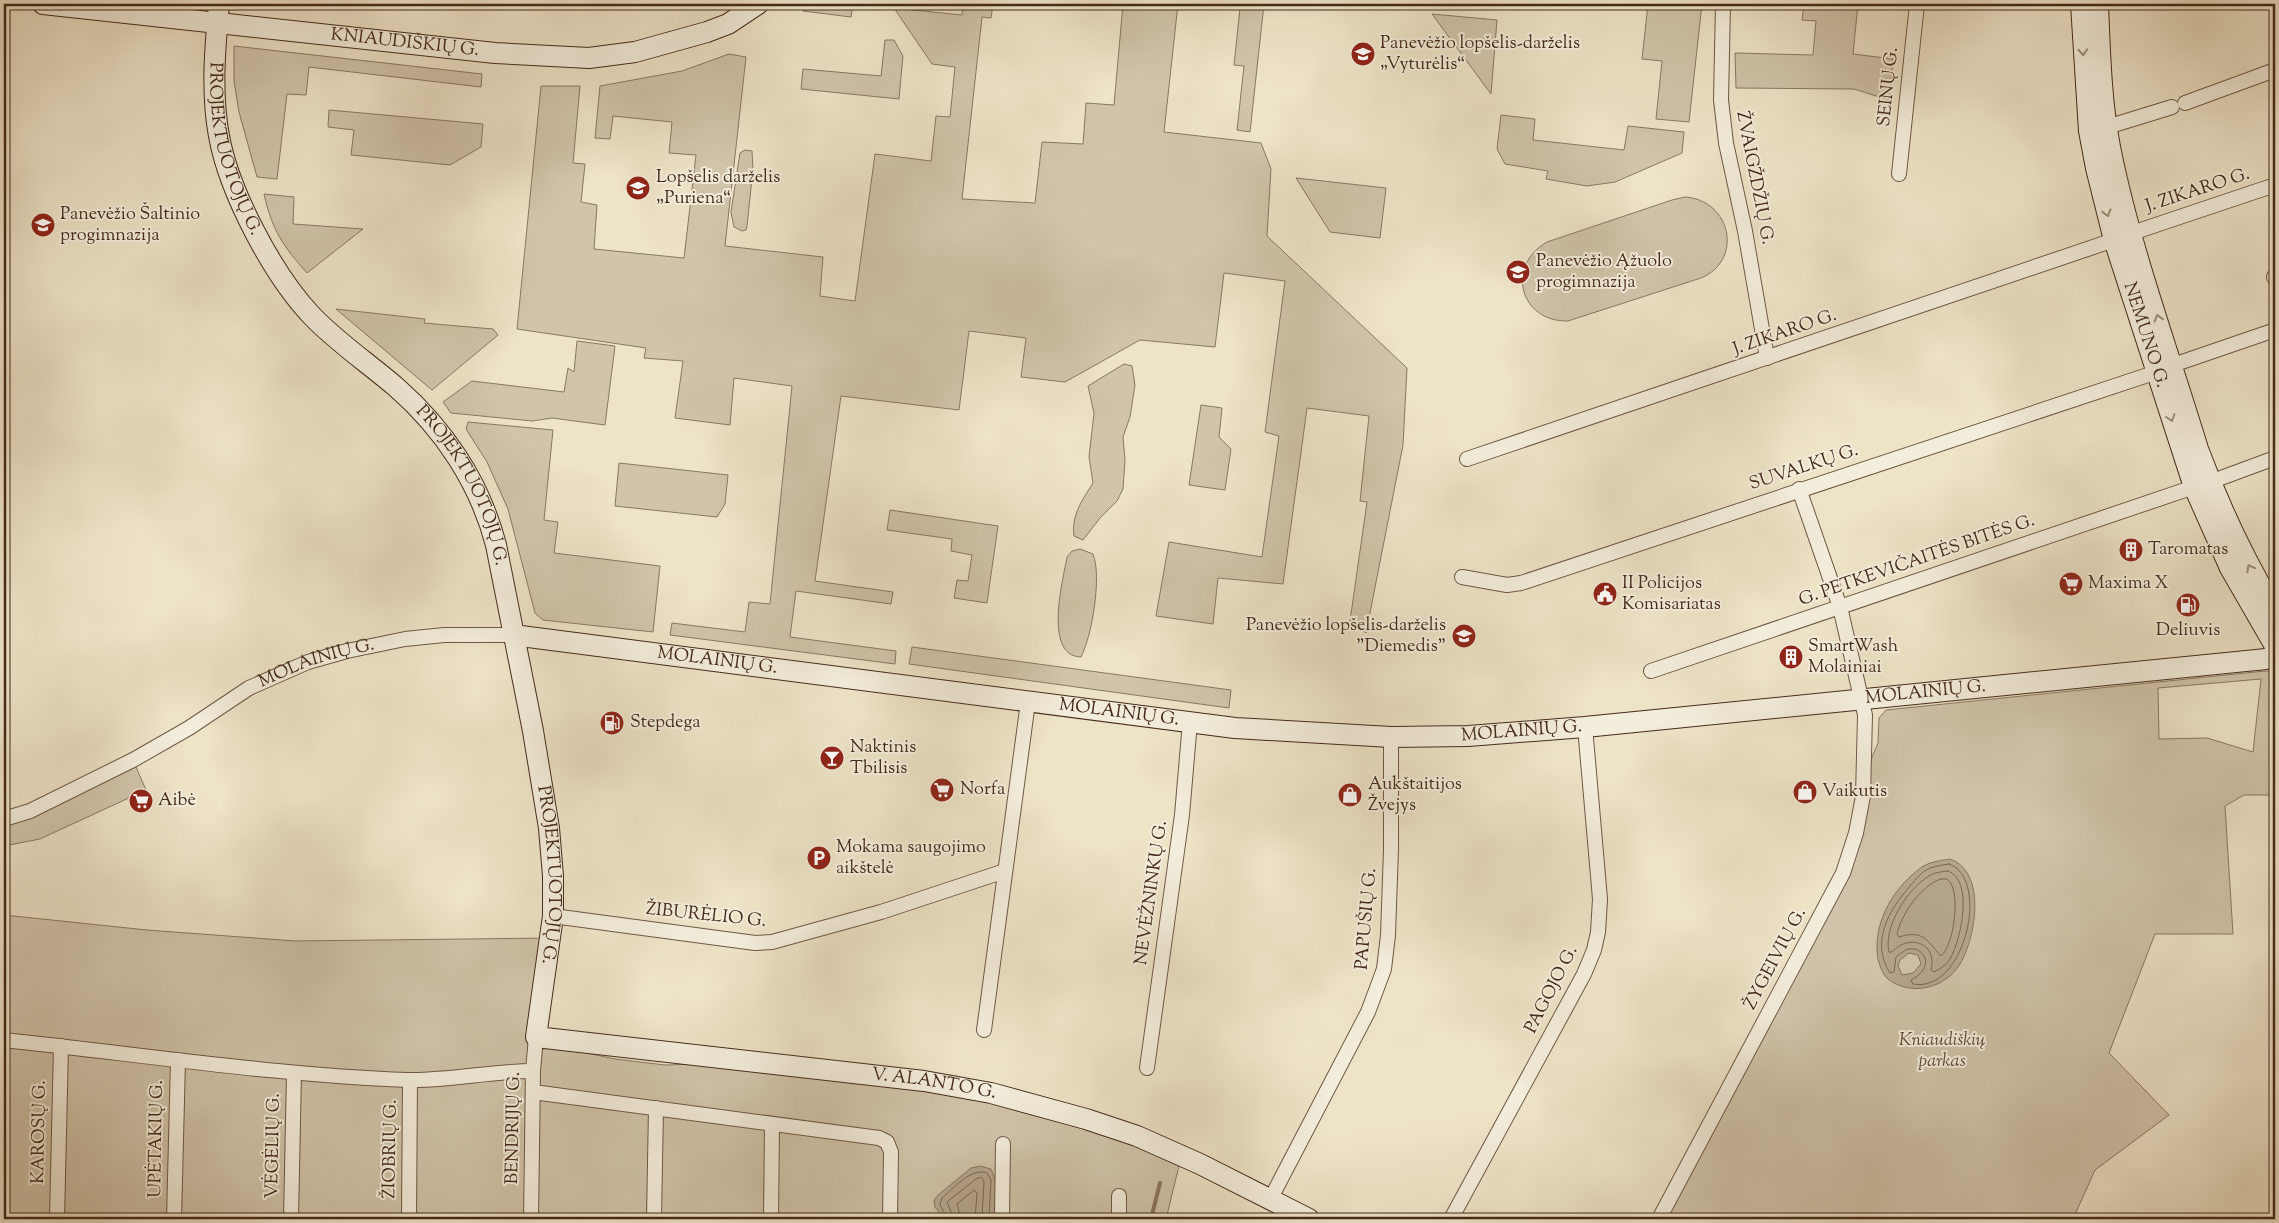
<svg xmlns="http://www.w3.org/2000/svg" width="2279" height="1223" viewBox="0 0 2279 1223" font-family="'Sorts Mill Goudy',serif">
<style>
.green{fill:#d0c4aa;stroke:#8a7762;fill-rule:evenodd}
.water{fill:#b4a48c;stroke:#88735e;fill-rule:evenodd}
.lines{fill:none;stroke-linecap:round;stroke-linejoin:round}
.shore{stroke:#7c6753;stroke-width:1}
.stream{stroke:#88735e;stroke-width:4}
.street-casing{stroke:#6f5845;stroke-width:16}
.secondary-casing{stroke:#452a1a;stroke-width:22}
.street{stroke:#f3eddb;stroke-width:14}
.secondary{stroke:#f3eddb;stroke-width:20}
.oneway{stroke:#9c8c7a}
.labels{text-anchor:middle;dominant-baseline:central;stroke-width:4;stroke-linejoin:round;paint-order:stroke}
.street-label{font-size:18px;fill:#452a1a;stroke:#f3eddb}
.poi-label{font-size:18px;fill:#452a1a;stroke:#f3eddb;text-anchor:start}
.park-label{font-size:18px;font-style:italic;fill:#614937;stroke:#f3eddb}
</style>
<rect width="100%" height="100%" fill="#ede3c7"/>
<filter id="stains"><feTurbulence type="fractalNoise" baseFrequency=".004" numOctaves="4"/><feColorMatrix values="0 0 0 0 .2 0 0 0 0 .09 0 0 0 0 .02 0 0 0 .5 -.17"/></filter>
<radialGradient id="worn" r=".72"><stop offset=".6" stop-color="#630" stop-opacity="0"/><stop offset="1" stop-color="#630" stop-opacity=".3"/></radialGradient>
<g class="green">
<polygon points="805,4 853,4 851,17 803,11"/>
<polygon points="963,4 993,4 991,18 982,17 962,199 1035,203 1042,142 1083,144 1086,103 1114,105 1123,4 1178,4 1164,132 1261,143 1271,169 1267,236 1407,368 1403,445 1366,633 1350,621 1367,502 1360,501 1369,416 1307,408 1283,584 1218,578 1213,624 1156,616 1169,542 1262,557 1279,436 1265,432 1285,281 1224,273 1215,347 1140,340 1065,382 1021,377 1026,338 969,331 959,410 841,396 815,581 893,592 891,604 796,591 790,637 896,651 895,664 670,635 672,623 745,632 749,602 770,604 792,386 734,378 730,425 675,418 683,361 644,358 646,348 517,329 541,86 580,86 573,163 585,164 581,202 597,205 594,249 684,258 696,155 669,153 672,122 613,116 610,139 595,138 600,86 682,71 729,54 746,57 725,246 823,257 820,296 855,301 875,154 931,161 936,116 950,117 955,67 932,64 894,8 962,15"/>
<polygon points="1251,4 1264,4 1250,132 1237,130 1244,66 1234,65 1240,8"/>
<polygon points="1648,4 1702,4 1689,122 1656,119 1662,61 1642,59"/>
<polygon points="1804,4 1858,4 1853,54 1893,59 1889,100 1854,89 1736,88 1735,53 1813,55 1816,21 1802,20"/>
<polygon points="1432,14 1497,20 1491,94"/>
<polygon points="885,40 894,40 903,56 899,99 801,89 803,69 881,76"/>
<polygon points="234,46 482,74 481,87 309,67 306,95 287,94 277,179 257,177 239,112 234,81"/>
<polygon points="329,110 483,124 481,147 450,165 351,155 354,130 328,127"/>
<polygon points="1501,115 1535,119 1533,140 1624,150 1628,126 1684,132 1682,153 1615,182 1587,186 1546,179 1548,171 1505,164 1497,149"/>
<polygon points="745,150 752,151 753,169 747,226 746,230 742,231 734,227 731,212 740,153"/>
<polygon points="1296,178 1386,188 1380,238 1330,232"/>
<path d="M264 194 294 197 293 224 363 229 307 273C283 246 272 230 264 194Z"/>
<path d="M1685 197C1731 200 1744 260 1701 278L1568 321C1520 322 1505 266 1547 242L1672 200Z"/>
<polygon points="336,309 425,319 424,323 493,329 498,335 432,390"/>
<polygon points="577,341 615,346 605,425 552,418 532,421 451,413 443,402 472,381 564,392 568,368 574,372"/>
<path d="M1124 364 1132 366 1135 385 1130 417 1123 437 1125 460 1123 489 1117 501 1100 518 1083 540 1074 536C1071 515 1083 499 1093 483L1089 457 1094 413 1088 386Z"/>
<polygon points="1201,405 1222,408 1219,437 1231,449 1225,490 1189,485"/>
<polygon points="468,422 553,430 544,520 558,522 554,553 660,566 653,632 543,620 535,613 508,509 487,462 466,429"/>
<polygon points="619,463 728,475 725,504 717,517 615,506"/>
<polygon points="890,510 998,526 987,603 954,598 957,580 968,581 972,555 951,551 952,539 887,530"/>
<path d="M1080 549 1093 554C1102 576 1092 636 1081 657 1043 656 1063 580 1067 557L1072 551Z"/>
<polygon points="912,647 1231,690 1229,708 909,664"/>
<path d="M2265 671 2275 672V795H2244L2225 806 2233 934H2155L2109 1053 2169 1115 2095 1170 2073 1219H1665L1847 875 1872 757 1878 743 1879 718 1886 710ZM2261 679 2253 752 2207 738 2159 739 2158 688Z"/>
<polygon points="133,760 146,790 40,839 4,846 4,819"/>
<polygon points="4,915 147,930 295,941 551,938 535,1050 558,1047 615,1059 665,1065 701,1064 929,1090 987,1101 1139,1145 1179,1166 1166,1219 4,1219"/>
</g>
<g class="water">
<path d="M1950 859C1987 872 1976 937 1960 964 1946 988 1911 997 1888 979 1882 974 1880 966 1878 959 1872 925 1892 890 1918 870 1927 862 1938 861 1950 859ZM1909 953 1918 955 1921 964 1913 973 1902 975 1898 966 1900 960Z"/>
<path d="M980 1166 991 1169C998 1183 997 1204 993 1219L943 1218 935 1207 934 1200 938 1195 971 1168Z"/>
</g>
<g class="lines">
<g class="shore">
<path d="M1949 864C1991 878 1965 994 1913 984L1911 980C1925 973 1933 958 1916 949H1907L1896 957 1894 972 1890 973C1870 942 1889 910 1910 886 1916 879 1921 872 1930 868 1936 866 1942 865 1949 864Z"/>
<path d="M1948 871C1974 880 1961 939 1951 957 1948 964 1940 969 1934 972L1931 970C1938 943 1909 933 1892 952H1889C1883 927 1908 888 1929 876 1935 872 1941 872 1948 871Z"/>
<path d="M1941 879H1947C1962 889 1954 946 1941 956 1928 942 1924 929 1899 937L1897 934C1901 915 1921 885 1941 879Z"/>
<path d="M948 1219 940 1205 942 1198C953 1189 971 1167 987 1173L991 1180 989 1219"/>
<polyline points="954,1219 947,1202 976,1179 981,1177 984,1181 982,1219"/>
<polyline points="961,1219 957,1204 974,1190 977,1193 975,1219"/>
</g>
<polyline class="stream" points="1151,1219 1160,1183"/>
<defs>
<g id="street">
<polyline points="1723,4 1721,100 1726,143 1745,231 1767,358"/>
<polyline points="2185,103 2275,70"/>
<polyline points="2107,127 2172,107"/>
<polyline points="1899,174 1917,4"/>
<polyline points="2132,233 2275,185"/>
<polyline points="2274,277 2275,276"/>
<polyline points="2173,365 2275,330"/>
<polyline points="1467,459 2114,240"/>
<polyline points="2210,482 2275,458"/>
<polyline points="1462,577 1507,585 1521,583 2157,372"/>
<polyline points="1651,671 2194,487"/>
<path id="s1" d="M4 819 30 811 133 760 189 728 249 688 308 662 347 651 405 639 444 635H513"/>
<polyline points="553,916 755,943 772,942 881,912 1005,871"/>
<polyline points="984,1030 1028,702"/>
<path d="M4 1040C138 1054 272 1075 408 1080 450 1081 491 1071 533 1071"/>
<polyline points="1147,1068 1182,815 1190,722"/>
<polyline points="533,1092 879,1138 887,1142 891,1152 890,1219"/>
<polyline points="1271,1198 1368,1012 1384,969 1388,935 1391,849 1391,737"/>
<polyline points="57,1219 61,1046"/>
<polyline points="174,1219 178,1060"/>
<polyline points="291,1219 294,1073"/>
<polyline points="409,1219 410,1080"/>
<polyline points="531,1219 533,1071 536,1037"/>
<polyline points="654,1219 656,1108"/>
<polyline points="771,1219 772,1124"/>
<polyline points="1002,1219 1003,1144"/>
<polyline points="1119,1219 1119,1196"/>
<polyline points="1451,1219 1584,974 1594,950 1598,932 1600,899 1585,727"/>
<polyline points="1659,1219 1843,873 1856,833 1863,796 1865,715 1840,607 1799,489"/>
</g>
<g id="secondary">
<path id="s2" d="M43 4 495 53 589 58 635 52 707 32 728 24 758 4"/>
<path id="s3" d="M219 4C215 47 211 93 219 136 229 192 273 275 312 316 338 343 368 363 396 387 444 429 480 483 496 545L533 731 549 828 553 876V916L536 1037 924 1081 991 1093 1086 1119 1137 1136 1200 1164 1309 1219"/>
<path id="s4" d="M2081 4 2089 131 2096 168 2114 240 2194 487 2230 568 2275 646"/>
<path d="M2098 4C2100 51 2101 100 2110 147 2130 248 2168 350 2198 449 2219 505 2243 558 2275 610"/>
<path id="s5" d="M513 635 1235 728 1391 737 1468 736 1585 727 2206 665 2266 659 2275 656"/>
</g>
</defs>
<use href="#street" class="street-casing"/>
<use href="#secondary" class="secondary-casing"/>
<use href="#street" class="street"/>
<use href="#secondary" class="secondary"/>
</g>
<defs><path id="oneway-chevron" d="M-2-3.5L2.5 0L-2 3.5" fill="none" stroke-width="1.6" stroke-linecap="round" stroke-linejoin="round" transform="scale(1.25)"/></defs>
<g class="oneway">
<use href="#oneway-chevron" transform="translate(2083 52) rotate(87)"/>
<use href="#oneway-chevron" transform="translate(2107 213) rotate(75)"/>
<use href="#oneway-chevron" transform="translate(2158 318) rotate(-107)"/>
<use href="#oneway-chevron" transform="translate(2171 418) rotate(72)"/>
<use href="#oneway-chevron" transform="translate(2250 568) rotate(-119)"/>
</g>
<defs>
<symbol id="school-disc" viewBox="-11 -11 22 22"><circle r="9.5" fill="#8f2418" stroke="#f3eddb"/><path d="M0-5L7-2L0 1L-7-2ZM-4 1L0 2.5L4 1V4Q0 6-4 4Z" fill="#fff"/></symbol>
<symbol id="building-disc" viewBox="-11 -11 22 22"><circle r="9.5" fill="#8f2418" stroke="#f3eddb"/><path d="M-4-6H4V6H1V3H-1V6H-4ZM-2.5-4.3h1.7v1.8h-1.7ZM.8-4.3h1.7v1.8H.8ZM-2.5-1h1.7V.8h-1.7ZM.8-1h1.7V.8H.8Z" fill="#fff"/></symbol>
<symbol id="supermarket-disc" viewBox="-11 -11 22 22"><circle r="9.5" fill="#8f2418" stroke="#f3eddb"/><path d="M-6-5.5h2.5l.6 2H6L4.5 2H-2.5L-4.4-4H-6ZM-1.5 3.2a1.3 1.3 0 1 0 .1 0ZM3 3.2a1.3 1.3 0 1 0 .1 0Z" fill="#fff"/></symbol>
<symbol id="civic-disc" viewBox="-11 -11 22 22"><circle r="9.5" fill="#8f2418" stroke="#f3eddb"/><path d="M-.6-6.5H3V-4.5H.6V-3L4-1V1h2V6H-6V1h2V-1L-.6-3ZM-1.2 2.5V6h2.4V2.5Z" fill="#fff"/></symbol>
<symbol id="fuel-disc" viewBox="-11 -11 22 22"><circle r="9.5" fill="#8f2418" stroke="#f3eddb"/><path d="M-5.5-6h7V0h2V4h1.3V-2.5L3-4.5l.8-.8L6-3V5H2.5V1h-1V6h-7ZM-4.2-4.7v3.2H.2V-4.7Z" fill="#fff"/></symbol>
<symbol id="bar-disc" viewBox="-11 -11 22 22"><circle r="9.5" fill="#8f2418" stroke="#f3eddb"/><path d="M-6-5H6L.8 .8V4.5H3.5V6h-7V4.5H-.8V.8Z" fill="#fff"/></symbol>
<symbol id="shop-disc" viewBox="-11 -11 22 22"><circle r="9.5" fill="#8f2418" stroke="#f3eddb"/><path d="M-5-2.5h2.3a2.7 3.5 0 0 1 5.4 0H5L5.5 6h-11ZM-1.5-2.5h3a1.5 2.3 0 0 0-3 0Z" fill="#fff"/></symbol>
<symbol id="parking-disc" viewBox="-11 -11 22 22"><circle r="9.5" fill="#8f2418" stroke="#f3eddb"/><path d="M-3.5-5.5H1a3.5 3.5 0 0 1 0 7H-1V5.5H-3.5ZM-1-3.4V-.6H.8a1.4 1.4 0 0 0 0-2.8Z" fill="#fff"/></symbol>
</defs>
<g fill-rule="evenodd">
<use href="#school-disc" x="1349" y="40" width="28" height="28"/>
<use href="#school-disc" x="624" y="174" width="28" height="28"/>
<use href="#school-disc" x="29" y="211" width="28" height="28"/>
<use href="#school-disc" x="1504" y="258" width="28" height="28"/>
<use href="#building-disc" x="2117" y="536" width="28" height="28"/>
<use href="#supermarket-disc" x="2057" y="570" width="28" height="28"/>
<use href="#civic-disc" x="1591" y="580" width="28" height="28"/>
<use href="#fuel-disc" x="2174" y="591" width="28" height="28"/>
<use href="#school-disc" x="1450" y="622" width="28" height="28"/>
<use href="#building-disc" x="1777" y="643" width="28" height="28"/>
<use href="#fuel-disc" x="598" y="709" width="28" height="28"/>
<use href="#bar-disc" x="818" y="744" width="28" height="28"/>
<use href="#supermarket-disc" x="928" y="776" width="28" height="28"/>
<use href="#shop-disc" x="1791" y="778" width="28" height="28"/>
<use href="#shop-disc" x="1336" y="781" width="28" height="28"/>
<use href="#supermarket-disc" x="127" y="787" width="28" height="28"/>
<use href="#parking-disc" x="805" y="844" width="28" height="28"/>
</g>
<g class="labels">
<g class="street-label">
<text stroke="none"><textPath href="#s2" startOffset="364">KNIAUDIŠKIŲ G.</textPath></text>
<text transform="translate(1889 87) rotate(-84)">SEINŲ G.</text>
<text stroke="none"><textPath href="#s3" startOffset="148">PROJEKTUOTOJŲ G.</textPath></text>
<text transform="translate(1754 178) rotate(79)">ŽVAIGŽDŽIŲ G.</text>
<text transform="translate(2198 191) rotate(-18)">J. ZIKARO G.</text>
<text transform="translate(1785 333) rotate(-19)">J. ZIKARO G.</text>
<text stroke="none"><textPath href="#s4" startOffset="339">NEMUNO G.</textPath></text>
<text transform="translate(1804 468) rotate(-18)">SUVALKŲ G.</text>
<text stroke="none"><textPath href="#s3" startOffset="568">PROJEKTUOTOJŲ G.</textPath></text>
<text transform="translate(1917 561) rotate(-19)">G. PETKEVIČAITĖS BITĖS G.</text>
<text stroke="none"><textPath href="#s5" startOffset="206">MOLAINIŲ G.</textPath></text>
<text stroke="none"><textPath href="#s1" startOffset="351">MOLAINIŲ G.</textPath></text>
<text stroke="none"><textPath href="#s5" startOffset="1421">MOLAINIŲ G.</textPath></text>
<text stroke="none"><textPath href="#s5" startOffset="611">MOLAINIŲ G.</textPath></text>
<text stroke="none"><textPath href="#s5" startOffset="1015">MOLAINIŲ G.</textPath></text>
<text stroke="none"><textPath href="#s3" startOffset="972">PROJEKTUOTOJŲ G.</textPath></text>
<text transform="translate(1152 893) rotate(-82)">NEVĖŽNINKŲ G.</text>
<text transform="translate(706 916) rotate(6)">ŽIBURĖLIO G.</text>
<text transform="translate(1367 919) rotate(-85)">PAPUŠIŲ G.</text>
<text transform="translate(1776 959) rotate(-62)">ŽYGEIVIŲ G.</text>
<text transform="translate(1552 990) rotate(-63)">PAGOJO G.</text>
<text stroke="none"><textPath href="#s3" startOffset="1536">V. ALANTO G.</textPath></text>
<text transform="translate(514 1128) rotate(-89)">BENDRIJŲ G.</text>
<text transform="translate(40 1132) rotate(-89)">KAROSŲ G.</text>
<text transform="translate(157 1139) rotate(-89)">UPĖTAKIŲ G.</text>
<text transform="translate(274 1146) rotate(-89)">VĖGĖLIŲ G.</text>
<text transform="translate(391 1149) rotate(-89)">ŽIOBRIŲ G.</text>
</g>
<g class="poi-label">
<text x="1380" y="44">Panevėžio lopšelis-darželis<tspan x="1380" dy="21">„Vyturėlis“</tspan></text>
<text x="656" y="178">Lopšelis darželis<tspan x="656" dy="21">„Puriena“</tspan></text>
<text x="60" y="215">Panevėžio Šaltinio<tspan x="60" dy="21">progimnazija</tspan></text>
<text x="1536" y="262">Panevėžio Ąžuolo<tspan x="1536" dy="21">progimnazija</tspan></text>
<text x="2148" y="550">Taromatas</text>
<text x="1622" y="584">II Policijos<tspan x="1622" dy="21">Komisariatas</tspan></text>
<text x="2088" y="584">Maxima X</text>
<text x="1446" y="626" text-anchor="end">Panevėžio lopšelis-darželis<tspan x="1446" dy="21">"Diemedis"</tspan></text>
<text x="2188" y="631" text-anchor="middle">Deliuvis</text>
<text x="1808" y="647">SmartWash<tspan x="1808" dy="21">Molainiai</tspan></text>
<text x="630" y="723">Stepdega</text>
<text x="850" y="748">Naktinis<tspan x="850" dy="21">Tbilisis</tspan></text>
<text x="1368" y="785">Aukštaitijos<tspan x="1368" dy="21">Žvejys</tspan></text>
<text x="960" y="790">Norfa</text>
<text x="1822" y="792">Vaikutis</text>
<text x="158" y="801">Aibė</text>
<text x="836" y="848">Mokama saugojimo<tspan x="836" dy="21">aikštelė</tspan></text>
</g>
<g class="park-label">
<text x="1942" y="1041">Kniaudiškių<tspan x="1942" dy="21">parkas</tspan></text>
</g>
</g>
<rect width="2279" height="1223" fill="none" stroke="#ede3c7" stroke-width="20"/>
<rect x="5" y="5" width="2269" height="1213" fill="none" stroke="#452a1a" stroke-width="2.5"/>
<rect x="10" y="10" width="2259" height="1203" fill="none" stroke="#452a1a"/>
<rect width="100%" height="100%" filter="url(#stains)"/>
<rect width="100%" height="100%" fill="url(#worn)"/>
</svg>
